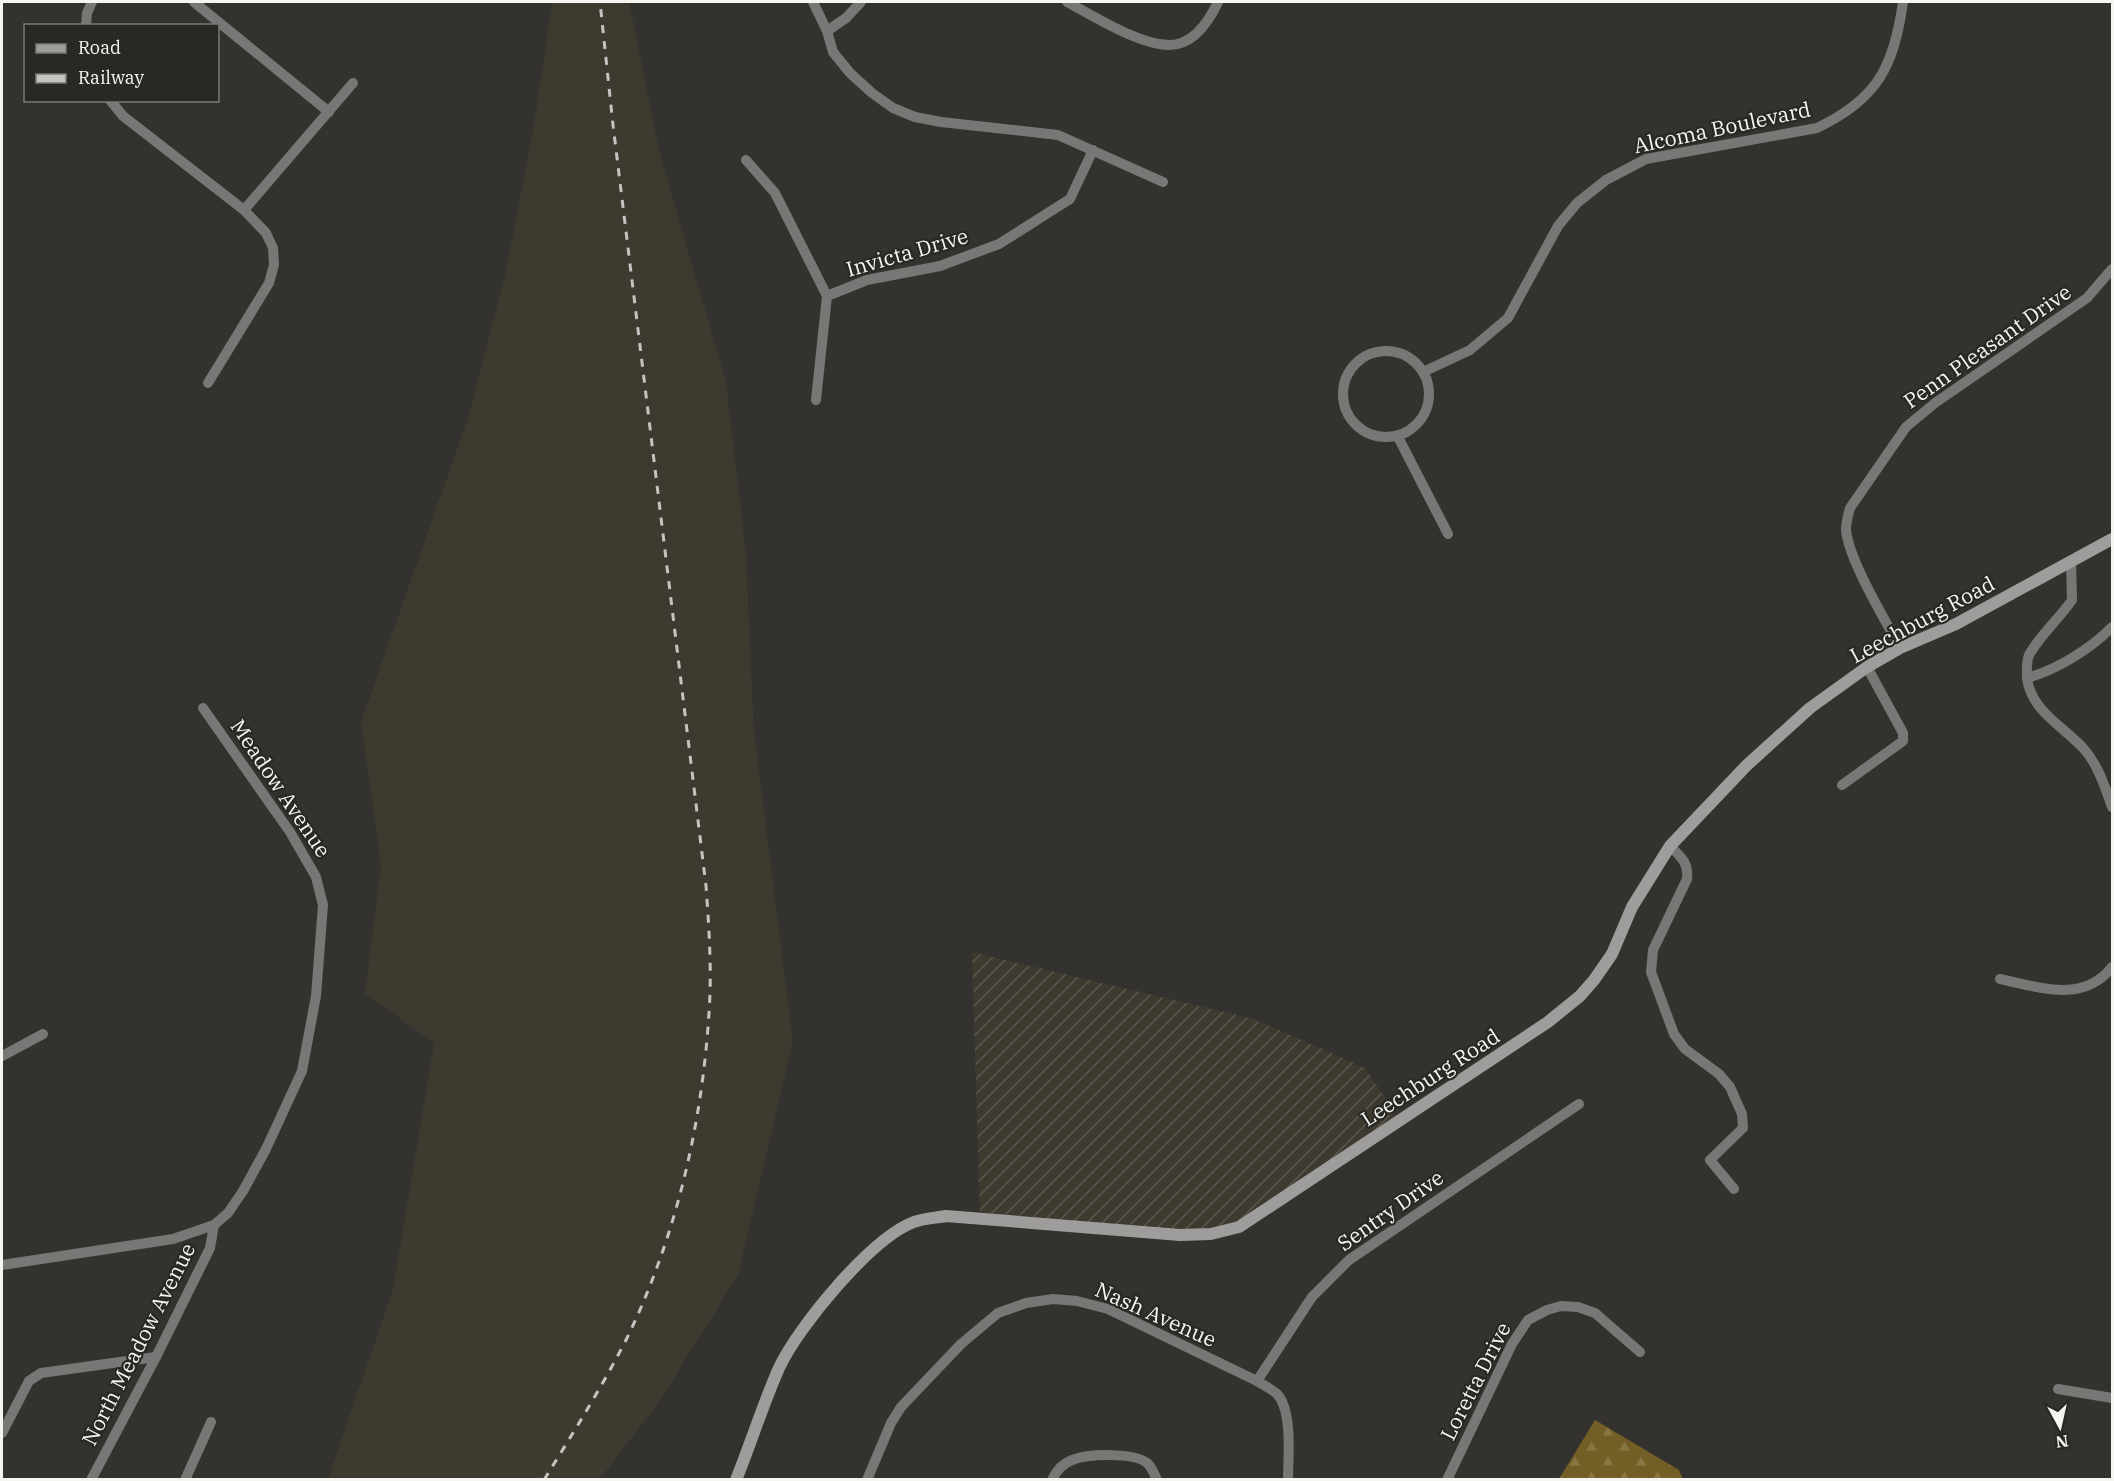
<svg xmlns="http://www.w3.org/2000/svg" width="2114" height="1481" viewBox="0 0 2114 1481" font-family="'IBM Plex Serif',serif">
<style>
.built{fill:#3d3a30}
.industrial{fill:url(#industrial-furrows)}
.forest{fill:url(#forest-firs)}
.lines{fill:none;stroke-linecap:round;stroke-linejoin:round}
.street{stroke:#787775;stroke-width:10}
.secondary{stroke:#9f9d9b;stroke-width:12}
.rail{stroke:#c5c4c1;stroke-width:3;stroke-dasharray:8 8;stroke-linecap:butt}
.labels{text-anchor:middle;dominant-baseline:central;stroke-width:4.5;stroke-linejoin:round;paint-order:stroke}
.street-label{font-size:21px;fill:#f6f5f2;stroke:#292825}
</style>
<defs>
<pattern id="industrial-furrows" width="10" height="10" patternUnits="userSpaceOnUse" patternTransform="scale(1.5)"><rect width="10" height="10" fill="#3d3a30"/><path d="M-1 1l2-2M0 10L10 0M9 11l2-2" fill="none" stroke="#5a574e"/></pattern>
<pattern id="forest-firs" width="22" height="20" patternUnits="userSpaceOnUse" patternTransform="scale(1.5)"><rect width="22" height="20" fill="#735f25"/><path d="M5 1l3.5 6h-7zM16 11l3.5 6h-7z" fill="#887745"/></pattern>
</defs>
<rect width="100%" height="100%" fill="#33322f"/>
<polygon class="built" points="552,2 629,2 659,150 726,382 746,553 754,731 793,1041 738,1275 659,1402 600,1479 328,1479 393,1289 434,1043 365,993 381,864 361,722 468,418 506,271 534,125"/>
<polygon class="industrial" points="972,952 1254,1019 1365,1068 1400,1120 1224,1231 1180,1235 980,1219"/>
<polygon class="forest" points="1595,1420 1679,1470 1683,1479 1559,1479"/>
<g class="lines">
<g class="street">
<polyline points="194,2 329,112"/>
<polyline points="813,2 827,31 833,52 850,73 872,93 893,108 915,117 941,122 1058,135 1163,182"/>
<path d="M1067 2C1094 16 1139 45 1169 45 1193 45 1209 21 1218 2"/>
<polyline points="86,26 87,13 92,2"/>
<polyline points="827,31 846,18 861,2"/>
<polyline points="110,100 123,116 244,210 266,233 273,248 274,265 269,283 208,383"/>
<polyline points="746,160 775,193 827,296"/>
<polyline points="244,210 353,83"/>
<polyline points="827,296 867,280 940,266 999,244 1070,199 1093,150"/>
<circle cx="1386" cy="394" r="43"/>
<path d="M1423 372 1470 350 1508 318 1558 226 1577 203 1606 180 1646 159 1817 128C1878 99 1894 66 1903 2"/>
<polyline points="816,400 827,296"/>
<polyline points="1398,437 1448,534"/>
<path d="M2071 561 2072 600C2059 619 2040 635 2029 655 2026 662 2027 670 2027 678 2031 711 2063 726 2084 749 2098 765 2105 787 2112 807"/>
<path d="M1900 648C1885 619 1849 561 1846 530 1846 522 1848 515 1850 508L1906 427 1935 403 2087 298 2112 269"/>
<path d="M2027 678C2056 670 2091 649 2112 627"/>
<polyline points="1842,785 1903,741 1903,733 1867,667"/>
<path d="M1670 846C1681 857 1689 863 1687 879L1653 950 1651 972 1674 1034 1685 1049 1719 1074 1730 1087 1742 1114 1743 1128 1710 1160 1734 1189"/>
<path d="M2000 979C2039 987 2083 1004 2112 967"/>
<polyline points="2,1056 43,1034"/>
<polyline points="2,1265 173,1239 214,1225 228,1213 243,1191 266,1149 302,1071 316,996 323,905 316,877 290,832 203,708"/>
<polyline points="1257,1381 1312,1297 1349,1260 1579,1104"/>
<polyline points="2058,1389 2112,1398"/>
<polyline points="2,1433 29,1381 41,1373 156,1357"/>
<polyline points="91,1480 156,1357 210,1248 214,1225"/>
<polyline points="185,1480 211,1422"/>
<path d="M867 1480 891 1423 901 1407 961 1344 998 1313 1026 1303 1053 1299 1077 1301 1108 1309 1257 1381C1263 1385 1272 1389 1277 1394 1293 1411 1288 1458 1288 1480"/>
<path d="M1052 1480C1056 1471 1062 1464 1072 1460 1087 1454 1134 1452 1147 1463 1152 1467 1154 1474 1157 1480"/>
<polyline points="1447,1480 1512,1344 1528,1320 1547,1310 1561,1306 1578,1307 1595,1313 1640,1352"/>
</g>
<path class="secondary" d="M736 1480C751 1443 763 1404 779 1368 798 1327 871 1238 914 1222 924 1218 936 1218 946 1216L1180 1235 1211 1234 1239 1227 1548 1022 1580 996 1594 980 1612 954 1632 907 1670 846 1746 766 1810 708 1867 667 1900 648 1956 624 2112 539"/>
<path class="rail" d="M544 1480C573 1433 602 1387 627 1338 676 1237 702 1125 709 1013 712 971 709 928 706 886L613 125 600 2"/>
</g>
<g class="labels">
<g class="street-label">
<text transform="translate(1722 127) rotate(-12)">Alcoma Boulevard</text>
<text transform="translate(907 252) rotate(-16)">Invicta Drive</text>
<text transform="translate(1987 346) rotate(-35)">Penn Pleasant Drive</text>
<text transform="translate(1922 619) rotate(-28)">Leechburg Road</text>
<text transform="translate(281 788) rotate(56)">Meadow Avenue</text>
<text transform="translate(1430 1077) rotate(-33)">Leechburg Road</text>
<text transform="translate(1390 1210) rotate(-35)">Sentry Drive</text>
<text transform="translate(1156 1314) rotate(24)">Nash Avenue</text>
<text transform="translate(138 1344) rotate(-63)">North Meadow Avenue</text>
<text transform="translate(1475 1381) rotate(-63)">Loretta Drive</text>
</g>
</g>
<rect width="2114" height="1481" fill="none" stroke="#f6f5f2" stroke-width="6"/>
<rect x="24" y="24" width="195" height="78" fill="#292825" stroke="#7b7a77" stroke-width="1.5"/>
<rect x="36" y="44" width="30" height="9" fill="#9f9d9b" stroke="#7b7a77" stroke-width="1.5"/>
<text x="78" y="54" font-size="18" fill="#f6f5f2">Road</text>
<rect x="36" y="74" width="30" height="9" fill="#c5c4c1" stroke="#7b7a77" stroke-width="1.5"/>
<text x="78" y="84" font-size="18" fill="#f6f5f2">Railway</text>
<g transform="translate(2060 1427) rotate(172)" stroke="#292825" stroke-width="4.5" paint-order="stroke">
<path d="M0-4.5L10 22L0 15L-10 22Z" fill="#f6f5f2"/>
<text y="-9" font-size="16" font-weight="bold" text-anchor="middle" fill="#f6f5f2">N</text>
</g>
</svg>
